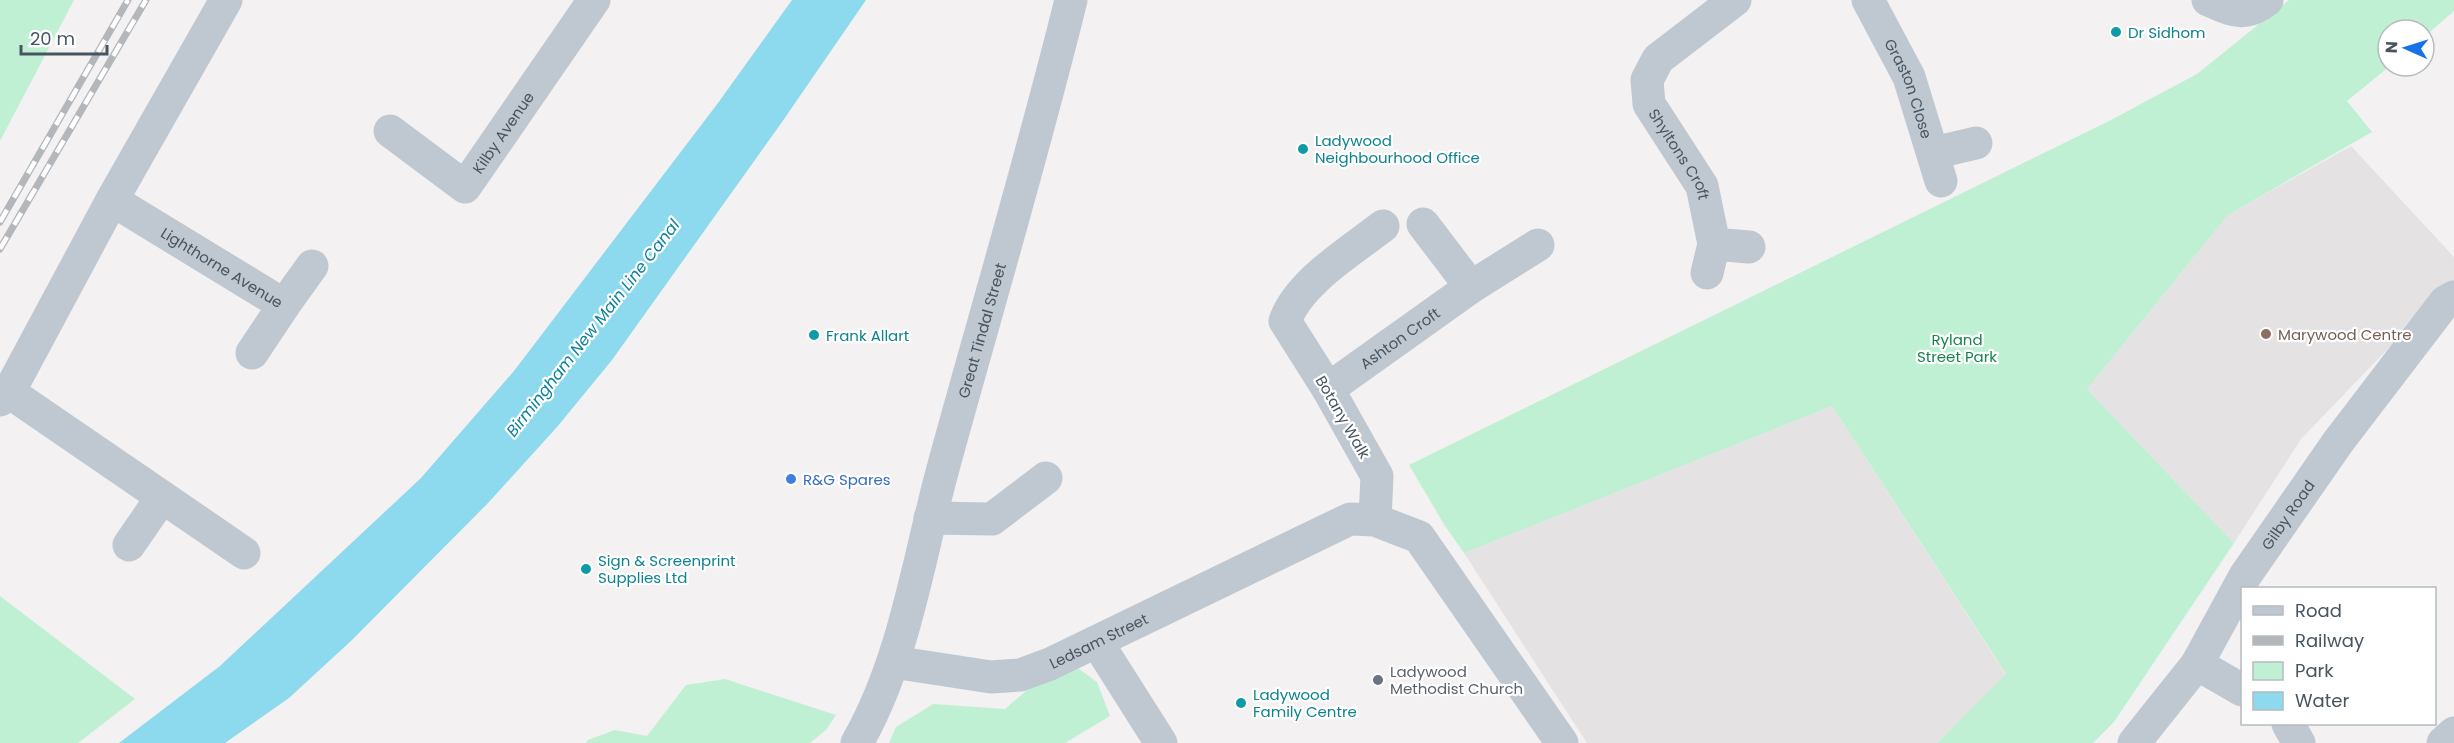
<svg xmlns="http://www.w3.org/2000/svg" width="2454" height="743" viewBox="0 0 2454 743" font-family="Poppins,sans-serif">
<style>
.education{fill:#e4e2e3}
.green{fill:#c0f0d3}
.water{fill:#8dd9ed}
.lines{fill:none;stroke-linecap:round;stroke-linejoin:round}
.minor{stroke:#bfc8d0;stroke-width:33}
.rail-casing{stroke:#b3b6bb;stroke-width:7}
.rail{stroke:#fff;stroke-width:4.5;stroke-dasharray:14;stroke-linecap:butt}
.culture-dot{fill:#0f9aa8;stroke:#fff;stroke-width:2}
.education-dot{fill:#8d6e63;stroke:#fff;stroke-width:2}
.shop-dot{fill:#3f7fe0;stroke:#fff;stroke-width:2}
.worship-dot{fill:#6b7280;stroke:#fff;stroke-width:2}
.labels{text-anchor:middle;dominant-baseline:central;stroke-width:4.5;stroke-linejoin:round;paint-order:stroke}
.culture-label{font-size:15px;fill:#0d838f;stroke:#fff;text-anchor:start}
.street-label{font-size:15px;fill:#48545f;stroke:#fff}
.education-label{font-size:15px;fill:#785e54;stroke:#fff;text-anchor:start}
.park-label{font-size:15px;fill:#17834d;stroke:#fff}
.shop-label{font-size:15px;fill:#366cbe;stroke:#fff;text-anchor:start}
.worship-label{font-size:15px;fill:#5b616d;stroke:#fff;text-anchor:start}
.water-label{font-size:16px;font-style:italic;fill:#0c819f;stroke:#fff}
</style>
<rect width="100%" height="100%" fill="#f3f1f1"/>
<g class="education">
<polygon points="2351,146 2454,257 2454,280 2301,439 2234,543 2087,389 2228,215"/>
<polygon points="1832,406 2006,675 1937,743 1587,743 1464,553"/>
</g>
<g class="green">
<polygon points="0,0 74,0 0,141"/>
<polygon points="2289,0 2454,0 2454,11 2424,37 2424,30 2388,30 2388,66 2390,66 2347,101 2372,132 2228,215 2087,389 2234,543 2114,722 2093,743 1937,743 2006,674 1832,406 1464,553 1445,526 1409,465 2109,121 2197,74"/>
<polygon points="0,596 135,699 78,743 0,743"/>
<polygon points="1064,658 1097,682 1110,716 1065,743 889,743 896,727 933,704 1005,709"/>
<polygon points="725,679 836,715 826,730 810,743 586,743 588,740 615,730 647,736 686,685"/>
</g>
<polygon class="water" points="792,0 866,0 782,122 612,360 557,427 488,503 352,640 289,698 225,743 119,743 220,666 421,478 514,371 718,103"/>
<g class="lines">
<g class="minor">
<path id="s1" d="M1735 0 1658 59 1647 80 1649 104 1702 186 1714 244 1749 247"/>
<path id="s2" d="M1868 0 1909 77 1941 181"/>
<path d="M2208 0C2233 10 2244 18 2267 0"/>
<path id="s3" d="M390 131 465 187 594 0"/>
<polyline points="1933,153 1976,143"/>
<path id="s4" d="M112 200 284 305 252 353"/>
<polyline points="1423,224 1471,287"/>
<polyline points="1707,273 1714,244"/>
<polyline points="284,305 312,266"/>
<path id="s5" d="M1328 389 1471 287 1538 245"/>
<polyline points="9,392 244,553"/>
<polyline points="0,400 9,392 112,200 226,0"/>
<polyline points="930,518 992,519 1046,478"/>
<path d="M1375 520 1377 476 1328 389 1285 321C1299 282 1351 251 1383 226"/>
<polyline points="129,545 162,497"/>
<polyline points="1097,642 1161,743"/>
<path id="s6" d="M893 662 991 677 1020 675 1050 664 1350 519 1375 520 1419 537 1562 743"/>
<polyline points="2197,664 2242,690"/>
<polyline points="2288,724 2299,743"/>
<path id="s7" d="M857 743C904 661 918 562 942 472 985 315 1032 158 1071 0"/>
<path id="s8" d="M2134 743 2197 664 2245 576 2338 442 2445 302 2454 297"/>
<polyline points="2443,743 2454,733"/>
</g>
<defs>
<g id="rail">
<polyline points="0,222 128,0"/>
<polyline points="0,249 146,0"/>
</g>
</defs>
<use href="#rail" class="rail-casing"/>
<use href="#rail" class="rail"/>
</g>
<g class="culture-dot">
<circle cx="2116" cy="32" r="6"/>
<circle cx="1303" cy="149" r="6"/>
<circle cx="814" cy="335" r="6"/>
<circle cx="586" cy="569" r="6"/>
<circle cx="1241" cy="703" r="6"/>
</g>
<circle class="education-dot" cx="2266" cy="334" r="6"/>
<circle class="shop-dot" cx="791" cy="479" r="6"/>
<circle class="worship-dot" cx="1378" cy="680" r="6"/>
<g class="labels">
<g class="culture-label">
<text x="2128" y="32">Dr Sidhom</text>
<text x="1315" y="140">Ladywood<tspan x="1315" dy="17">Neighbourhood Office</tspan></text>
<text x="826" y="335">Frank Allart</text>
<text x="598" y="560">Sign &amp; Screenprint<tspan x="598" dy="17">Supplies Ltd</tspan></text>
<text x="1253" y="694">Ladywood<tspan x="1253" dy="17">Family Centre</tspan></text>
</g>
<g class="street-label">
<text stroke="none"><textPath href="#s2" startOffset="98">Graston Close</textPath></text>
<text stroke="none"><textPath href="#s3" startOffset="160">Kilby Avenue</textPath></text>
<text stroke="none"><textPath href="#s1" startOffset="204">Shyltons Croft</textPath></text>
<text stroke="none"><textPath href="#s4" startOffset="129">Lighthorne Avenue</textPath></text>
<text stroke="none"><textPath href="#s7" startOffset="432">Great Tindal Street</textPath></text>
<text stroke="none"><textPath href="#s5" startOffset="88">Ashton Croft</textPath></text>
<text transform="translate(1343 417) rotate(60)">Botany Walk</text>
<text stroke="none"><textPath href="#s8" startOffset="276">Gilby Road</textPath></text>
<text stroke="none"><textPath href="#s6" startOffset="214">Ledsam Street</textPath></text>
</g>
<g class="education-label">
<text x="2278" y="334">Marywood Centre</text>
</g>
<g class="park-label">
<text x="1957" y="339">Ryland<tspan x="1957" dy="17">Street Park</tspan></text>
</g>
<g class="shop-label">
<text x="803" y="479">R&amp;G Spares</text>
</g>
<g class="worship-label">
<text x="1390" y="671">Ladywood<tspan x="1390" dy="17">Methodist Church</tspan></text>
</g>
<g class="water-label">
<text transform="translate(593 328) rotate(-52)">Birmingham New Main Line Canal</text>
</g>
</g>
<rect x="2241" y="587" width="195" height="138" fill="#ffffff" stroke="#b6bbbf" stroke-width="1.5"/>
<rect x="2253" y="606" width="30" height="9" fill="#bfc8d0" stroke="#b6bbbf" stroke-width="1.5"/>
<text x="2295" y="617" font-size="18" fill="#48545f">Road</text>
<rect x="2253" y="636" width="30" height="9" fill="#b3b6bb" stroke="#b6bbbf" stroke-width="1.5"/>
<text x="2295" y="647" font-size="18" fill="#48545f">Railway</text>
<rect x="2253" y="662" width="30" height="18" fill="#c0f0d3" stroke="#b6bbbf" stroke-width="1.5"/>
<text x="2295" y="677" font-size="18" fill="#48545f">Park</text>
<rect x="2253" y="692" width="30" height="18" fill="#8dd9ed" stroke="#b6bbbf" stroke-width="1.5"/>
<text x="2295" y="707" font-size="18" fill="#48545f">Water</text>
<g transform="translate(2406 48) rotate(273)"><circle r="28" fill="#ffffff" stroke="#b6bbbf" stroke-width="1.5"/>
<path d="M0-4.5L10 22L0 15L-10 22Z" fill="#1772e7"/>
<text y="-9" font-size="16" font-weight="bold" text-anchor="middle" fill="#48545f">N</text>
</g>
<path d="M21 45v9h86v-9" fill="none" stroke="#48545f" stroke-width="3"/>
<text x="30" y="45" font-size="18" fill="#48545f" stroke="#ffffff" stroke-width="4.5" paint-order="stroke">20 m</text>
</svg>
